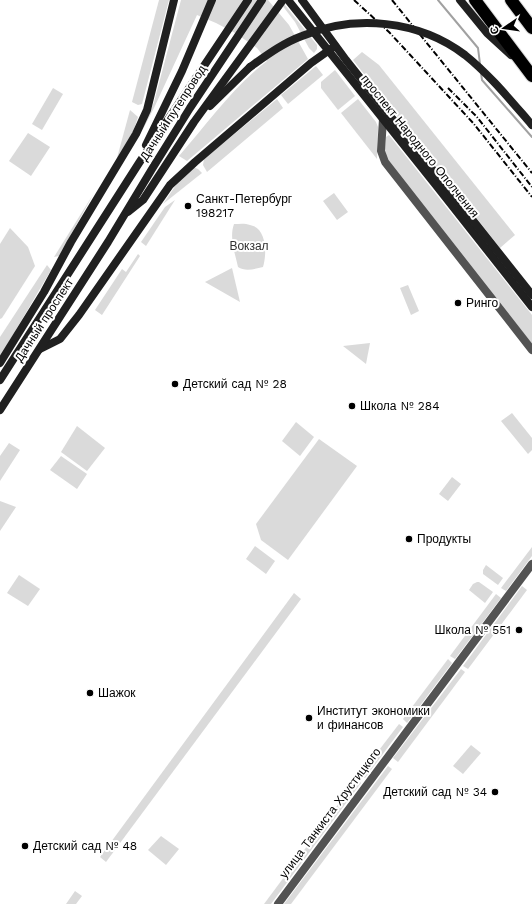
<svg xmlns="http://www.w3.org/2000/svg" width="532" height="904" viewBox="0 0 532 904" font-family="'Work Sans',sans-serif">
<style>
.green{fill:#dadada}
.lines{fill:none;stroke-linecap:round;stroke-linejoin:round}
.stream{stroke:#a1a1a1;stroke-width:2}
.highway-casing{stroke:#dbdbdb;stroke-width:14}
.street{stroke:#535353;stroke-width:8}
.secondary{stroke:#202020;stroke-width:8}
.highway{stroke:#000;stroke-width:12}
.rail{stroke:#000;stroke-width:2;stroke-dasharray:6 2 1 2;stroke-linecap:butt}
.secondary-bridge{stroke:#202020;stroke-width:8}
.poi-dot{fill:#000;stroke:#fff;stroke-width:1.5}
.labels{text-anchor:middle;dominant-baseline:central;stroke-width:4;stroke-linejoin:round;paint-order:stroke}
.street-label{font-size:12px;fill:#000;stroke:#fff}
.poi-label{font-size:12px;fill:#000;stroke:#fff;text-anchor:start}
.park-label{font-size:12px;fill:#313131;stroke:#fff}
</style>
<rect width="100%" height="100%" fill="#fff"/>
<g class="green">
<polygon points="159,0 169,0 142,104 138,105 132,102"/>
<path d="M181 0H268L289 25 308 59 187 161 179 156C208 123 232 88 267 61L257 48 235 33 216 23 197 15 154 108 142 131 154 102Z"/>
<polygon points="278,0 281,0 317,45 317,49 314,53 309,48 295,22"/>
<polygon points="362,52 379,65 515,235 500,248 353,60"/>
<polygon points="316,66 323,75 288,104 281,95"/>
<polygon points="335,70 355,96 338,110 321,88 321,82"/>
<polygon points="53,88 63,94 42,130 32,124"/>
<polygon points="277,99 283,108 207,172 203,165 204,159"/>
<polygon points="358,99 376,122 378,127 377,159 341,113"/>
<polygon points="130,110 138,117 133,132 117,158"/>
<polygon points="28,133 50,147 31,176 9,161"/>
<polygon points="389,135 532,315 532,344 387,161 385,149 386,137"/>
<polygon points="193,167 198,169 202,173 163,204 178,182"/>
<polygon points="94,193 59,256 54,257"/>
<polygon points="334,193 348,212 337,220 323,201"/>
<polygon points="175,200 146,246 141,242 165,207"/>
<path d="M234 224C239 224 245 223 250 225 267 228 267 254 263 267 255 269 245 272 238 267 235 253 229 238 234 224Z"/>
<polygon points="10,228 28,247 35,266 2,318 0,319 0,244"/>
<polygon points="138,254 140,256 102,315 95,310 122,269 126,272"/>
<polygon points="47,265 51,270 0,357 0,337"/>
<polygon points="232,268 240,302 205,282"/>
<polygon points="408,285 419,311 411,315 400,288"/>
<polygon points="370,343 366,364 343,346"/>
<polygon points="512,413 532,438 532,450 528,454 501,421"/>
<polygon points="296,422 314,437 300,456 282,441"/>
<polygon points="77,426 105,448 87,471 61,452"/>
<polygon points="319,439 357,466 288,560 261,540 256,524"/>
<polygon points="9,443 20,450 0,481 0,456"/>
<polygon points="61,456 87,474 77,489 50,470"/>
<polygon points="452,477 461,484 448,501 439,494"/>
<polygon points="0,501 16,507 0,531"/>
<polygon points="255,546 275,561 266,574 246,559"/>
<polygon points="532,547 532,556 506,591 501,588"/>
<polygon points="486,565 503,578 498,585 483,574 483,570"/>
<polygon points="19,575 40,589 28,606 7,593"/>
<polygon points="477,582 479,582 493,592 485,603 469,590 473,584"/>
<polygon points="522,586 527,590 468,669 463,666"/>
<polygon points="294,593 301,599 106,862 100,857"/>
<polygon points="496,594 501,598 455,659 450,656"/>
<polygon points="448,659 452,663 407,723 403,719"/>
<polygon points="461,669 465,672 398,762 393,758"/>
<polygon points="399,724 403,727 365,778 360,775"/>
<polygon points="471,745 481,753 463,774 453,766"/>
<polygon points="388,766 392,769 291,904 284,904"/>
<polygon points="357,779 361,783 271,904 264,904"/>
<polygon points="161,836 179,849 166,865 148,850"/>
<polygon points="75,891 82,896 76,904 66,904"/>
</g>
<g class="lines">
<g class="stream">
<polyline points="438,0 478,48 480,64"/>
<polyline points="481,73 482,80 532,137"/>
</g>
<defs>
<g id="highway">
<polyline points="475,0 532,76"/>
<polyline points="511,0 532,28"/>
</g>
</defs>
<use href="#highway" class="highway-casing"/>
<g class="street">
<polyline points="383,119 381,151 385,162 532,350"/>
<polyline points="278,904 532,564"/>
</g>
<g class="secondary">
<polyline points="288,0 435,184 532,307"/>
<polyline points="302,0 346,60 532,295"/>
<polyline points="460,0 487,33 511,55"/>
<polyline points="210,106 250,67"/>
<polyline points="146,145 182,71 212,0"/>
<polyline points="128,212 143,200 194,122 283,0"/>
<polyline points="40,349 60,339 79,315 170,185 195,162 311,63 335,46"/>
<polyline points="0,363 44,292 71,242 136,134 147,110 174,0"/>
<polyline points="0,380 139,163 248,0"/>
<polyline points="0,410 108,242 152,169 190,108 262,0"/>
</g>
<use href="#highway" class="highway"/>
<g class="rail">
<polyline points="354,0 389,32 474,124 532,197"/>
<polyline points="392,0 532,173"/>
<polyline points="448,88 477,117 532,187"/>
</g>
<path class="secondary-bridge" d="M250 67C267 55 283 43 302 36 355 14 419 20 465 55 490 75 511 101 532 125"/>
</g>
<g class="poi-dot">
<circle cx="188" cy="206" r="4"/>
<circle cx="458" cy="303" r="4"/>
<circle cx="175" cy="384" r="4"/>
<circle cx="352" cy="406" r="4"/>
<circle cx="409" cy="539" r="4"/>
<circle cx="519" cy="630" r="4"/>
<circle cx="90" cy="693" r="4"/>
<circle cx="309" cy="718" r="4"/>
<circle cx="495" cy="792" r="4"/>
<circle cx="25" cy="846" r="4"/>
</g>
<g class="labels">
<g class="street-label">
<text transform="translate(173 113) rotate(-57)">Дачный путепровод</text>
<text transform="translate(420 146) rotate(51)">проспект Народного Ополчения</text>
<text transform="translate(44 320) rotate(-57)">Дачный проспект</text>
<text transform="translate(330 813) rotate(-53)">улица Танкиста Хрустицкого</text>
</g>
<g class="poi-label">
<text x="196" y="199">Санкт-Петербург<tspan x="196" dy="14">198217</tspan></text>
<text x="466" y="303">Ринго</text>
<text x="183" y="384">Детский сад № 28</text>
<text x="360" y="406">Школа № 284</text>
<text x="417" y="539">Продукты</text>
<text x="511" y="630" text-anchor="end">Школа № 551</text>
<text x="98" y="693">Шажок</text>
<text x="317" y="711">Институт экономики<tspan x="317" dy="14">и финансов</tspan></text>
<text x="487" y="792" text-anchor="end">Детский сад № 34</text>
<text x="33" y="846">Детский сад № 48</text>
</g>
<g class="park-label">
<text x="249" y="246">Вокзал</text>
</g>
</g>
<g transform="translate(504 28) rotate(257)" stroke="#ffffff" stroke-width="3" paint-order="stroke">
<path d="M0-3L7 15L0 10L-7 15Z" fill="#000000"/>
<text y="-6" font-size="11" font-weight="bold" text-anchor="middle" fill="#000000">С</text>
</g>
</svg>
